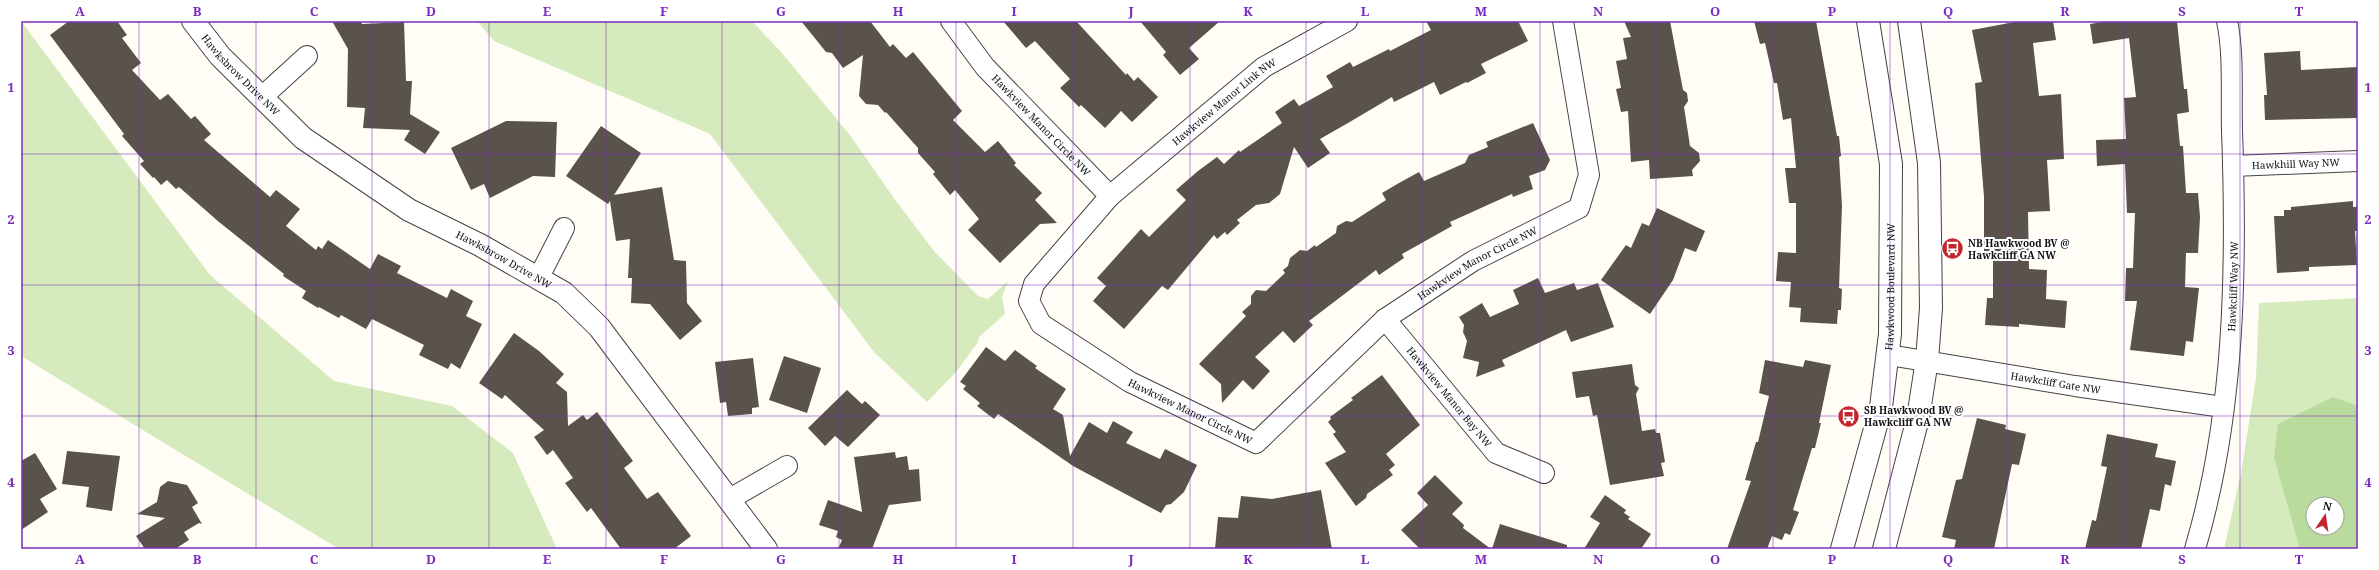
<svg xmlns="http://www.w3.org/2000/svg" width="2379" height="570" viewBox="0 0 2379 570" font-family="'Noto Serif',serif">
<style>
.green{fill:#d5ebbd;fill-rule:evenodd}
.forest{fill:#b9dc9c;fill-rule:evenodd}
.building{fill:#5a524d}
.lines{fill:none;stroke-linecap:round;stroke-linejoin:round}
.minor-casing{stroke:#444;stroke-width:22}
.tertiary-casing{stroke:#444;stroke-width:24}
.minor{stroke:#fff;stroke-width:20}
.tertiary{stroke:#fff;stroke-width:22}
.grid{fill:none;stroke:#7b2cbf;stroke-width:1;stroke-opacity:0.55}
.labels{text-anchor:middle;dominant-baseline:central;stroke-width:4;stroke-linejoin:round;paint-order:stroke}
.street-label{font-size:10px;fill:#111;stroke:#fff}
.poi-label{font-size:10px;font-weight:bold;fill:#111;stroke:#fff;text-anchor:start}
.neatline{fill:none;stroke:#7b2cbf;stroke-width:1.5}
.grid-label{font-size:13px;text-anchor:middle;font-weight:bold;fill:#7b2cbf}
</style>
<rect width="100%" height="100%" fill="#fffdf5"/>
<g class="green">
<polygon points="21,21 210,275 334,381 452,406 513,453 557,549 339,549 21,356"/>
<polygon points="477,21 752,21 781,52 849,134 896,201 934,251 978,296 988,299 1008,281 1002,297 1005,314 979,337 978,342 956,372 927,402 874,352 710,134 494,41"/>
<path d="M2358 298V549H2224L2241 473 2256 378 2259 303ZM2313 504H2337V528H2313Z"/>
</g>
<path class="forest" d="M2333 397 2358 406V549H2300L2274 458 2278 424ZM2313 504H2337V528H2313Z"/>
<g class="building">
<polygon points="69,21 117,21 127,35 122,38 141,63 132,70 160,100 168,94 191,119 195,116 211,134 204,140 270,197 276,190 300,209 286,226 316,250 318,246 322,249 328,240 370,269 378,254 401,266 397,273 447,298 451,289 473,301 466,316 482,324 460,369 451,363 448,369 419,355 424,345 372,319 366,329 341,315 339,318 319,307 318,308 302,298 306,291 283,276 284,274 219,222 179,187 176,189 167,180 161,185 154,177 153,178 140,164 144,161 122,136 124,134 50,35"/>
<polygon points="332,21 360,21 362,24 404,22 406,81 412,81 410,114 440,132 425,154 404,140 410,130 363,128 365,108 347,107 348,49"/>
<polygon points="801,21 870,21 890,47 893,44 906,58 913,52 962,111 953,120 985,152 998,141 1016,163 1014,165 1042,193 1035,200 1057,223 1040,224 1000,263 968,230 979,219 955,190 950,195 933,174 935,172 918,153 918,148 886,112 885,113 878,105 866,104 859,96 863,55 843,68 832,53 826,52"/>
<polygon points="1003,21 1076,21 1126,75 1127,73 1134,81 1138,77 1158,97 1132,122 1121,111 1105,128 1081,105 1079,107 1060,88 1070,79 1035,41 1026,48"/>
<polygon points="1140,21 1220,21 1189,48 1199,59 1180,75 1163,55 1166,52"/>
<polygon points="1426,21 1518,21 1528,41 1481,64 1486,73 1467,83 1466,82 1440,95 1434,82 1394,102 1392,97 1348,123 1320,139 1330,153 1308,168 1294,147 1280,194 1269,203 1256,205 1237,220 1240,223 1227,235 1225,232 1217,239 1214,235 1168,290 1162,286 1124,329 1093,301 1106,286 1097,278 1141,229 1149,237 1186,200 1176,190 1198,171 1217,157 1224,164 1239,150 1240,152 1282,123 1275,112 1294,99 1299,106 1333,87 1326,76 1350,62 1353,67 1389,49 1390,51 1431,30"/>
<polygon points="1624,21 1670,21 1683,90 1687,93 1688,101 1684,107 1690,146 1699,153 1700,161 1692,170 1693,176 1650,179 1649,160 1631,162 1628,111 1621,112 1616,89 1621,88 1616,61 1627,59 1623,38 1631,37"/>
<polygon points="1754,21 1816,21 1837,136 1839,136 1841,156 1839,157 1842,206 1839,288 1842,289 1841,310 1838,310 1837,324 1800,322 1801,308 1789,307 1791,282 1776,281 1778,252 1796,253 1796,203 1789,203 1785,168 1796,168 1791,118 1783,120 1777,83 1774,83 1765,43 1760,44"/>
<polygon points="2020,21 2053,21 2056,40 2033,43 2039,96 2061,94 2064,159 2047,160 2050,211 2028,212 2029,269 2047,270 2046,299 2067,301 2065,328 2019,324 2019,327 1985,325 1987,298 1993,298 1993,252 1984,252 1984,197 1975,83 1982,82 1972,30"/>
<polygon points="2108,21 2177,21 2184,89 2187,89 2189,112 2177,114 2180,146 2183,146 2186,193 2198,193 2200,217 2198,253 2186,253 2185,287 2199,288 2193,342 2186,341 2184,356 2130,350 2137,301 2125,301 2126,268 2133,268 2135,213 2127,213 2125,164 2097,166 2096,140 2126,139 2124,98 2136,97 2129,38 2093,44 2090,24"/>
<polygon points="2300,51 2301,70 2358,67 2358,118 2265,120 2264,95 2267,95 2264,53"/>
<polygon points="506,121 557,122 555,177 533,176 490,198 484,184 471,190 451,148"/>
<polygon points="1533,123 1550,160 1545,170 1529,176 1533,189 1513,197 1512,194 1450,222 1452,226 1402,254 1404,258 1379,275 1376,270 1309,321 1313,325 1294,343 1283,331 1255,357 1270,371 1253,390 1243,380 1222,403 1221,384 1199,364 1246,316 1242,312 1251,304 1251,296 1256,290 1266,291 1285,273 1283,270 1288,266 1290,258 1300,250 1307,251 1315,245 1316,247 1336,233 1337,226 1346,221 1352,222 1386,200 1382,193 1399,183 1419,172 1424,181 1465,163 1469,155 1488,147 1486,142"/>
<polygon points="601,126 641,153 614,195 662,187 674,260 686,261 687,303 702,321 680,340 650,304 631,303 632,278 628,278 630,239 616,241 610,201 608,204 566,176"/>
<polygon points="2353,201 2353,207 2358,207 2358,231 2355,231 2357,265 2309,267 2309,271 2277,273 2274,216 2284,216 2284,210 2291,210 2291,207"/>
<polygon points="1657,208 1705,231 1696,252 1685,248 1673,280 1650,314 1601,280 1626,245 1631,248 1642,223 1649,226"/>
<polygon points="1538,278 1545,293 1574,283 1577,290 1598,283 1614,327 1571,342 1566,330 1502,360 1505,366 1476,377 1479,362 1463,358 1467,341 1463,332 1464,325 1459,317 1482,303 1490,317 1519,304 1513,290"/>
<polygon points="514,333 539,351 564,374 556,383 567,392 568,426 583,415 587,420 597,412 633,461 624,468 647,499 658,492 691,536 674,549 621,549 591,508 587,512 565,483 573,478 553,450 547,455 534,437 544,430 505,395 502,399 479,383"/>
<polygon points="986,347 1005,361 1015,350 1037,366 1035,368 1066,389 1053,409 1063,415 1070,456 1089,422 1107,433 1113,421 1133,432 1126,443 1160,459 1165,449 1197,465 1184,492 1171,504 1166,505 1161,513 1073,466 998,414 994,419 977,406 980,403 963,389 966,386 960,382"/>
<polygon points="784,356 821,368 807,413 769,400"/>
<polygon points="753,358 759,407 752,408 752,414 728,416 726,402 720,403 715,362"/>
<polygon points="1765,360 1803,367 1805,360 1831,365 1819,423 1821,423 1815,448 1812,448 1793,510 1799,512 1790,535 1785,533 1782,540 1772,536 1767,549 1727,549 1751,481 1745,480 1756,442 1758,442 1769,396 1759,393"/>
<polygon points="1632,364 1635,385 1639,388 1636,394 1642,431 1655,429 1656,433 1660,433 1665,462 1661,463 1664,476 1610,485 1597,415 1593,416 1589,396 1576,398 1572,372"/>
<polygon points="1382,375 1420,425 1386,454 1395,465 1389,470 1393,475 1367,494 1366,498 1356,506 1325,463 1346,452 1333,434 1336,432 1328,422 1331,419 1330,417 1353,400 1351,398"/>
<polygon points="847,390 862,404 865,401 880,415 848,447 835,436 825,446 808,428"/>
<polygon points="1977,418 2006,425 2005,429 2026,434 2019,465 2012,464 1994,549 1954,549 1956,540 1942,537 1956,480 1962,479"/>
<polygon points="2107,434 2158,444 2155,457 2176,461 2171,486 2165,484 2160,511 2150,509 2141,549 2085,549 2092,520 2096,521 2107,467 2101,466"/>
<polygon points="67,451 120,456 112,511 86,507 89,487 62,484"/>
<polygon points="895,452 896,458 907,456 909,470 919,469 921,501 889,505 872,549 838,549 842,540 836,537 838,531 819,525 828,500 862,512 854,457"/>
<polygon points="35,453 57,489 40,499 48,512 21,530 21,461"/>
<polygon points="1435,475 1463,503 1452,514 1464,525 1463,528 1491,549 1420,549 1401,530 1428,505 1417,493"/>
<polygon points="168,481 187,485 198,503 192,507 202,524 199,523 184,532 189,540 175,549 145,549 136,536 165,518 137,514 157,502 160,487"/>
<polygon points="1321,490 1332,549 1215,549 1218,517 1238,518 1241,496 1272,499"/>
<polygon points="1605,495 1626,510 1624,513 1630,517 1628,519 1651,534 1641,549 1584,549 1600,523 1590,517"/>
<polygon points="1500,524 1567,545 1567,549 1492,549"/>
</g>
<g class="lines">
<defs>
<g id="minor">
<path id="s1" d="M951 21 985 67 1110 196 1034 284 1029 301 1041 324 1130 382 1256 443 1385 319 1473 261 1579 208 1589 175 1563 21"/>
<polyline points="262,97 307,56"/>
<path id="s2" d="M2233 166 2358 161"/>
<path id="s3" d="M1110 196 1264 67 1347 21"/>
<polyline points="539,277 564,228"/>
<path id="s4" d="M1385 319 1496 453 1544 473"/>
<path id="s5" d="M1889 355 2075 386 2223 407"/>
<polyline points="728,500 787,466"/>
<path id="s6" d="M2195 549C2235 414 2237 269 2232 130 2231 96 2234 53 2227 21"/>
</g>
<g id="tertiary">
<path id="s7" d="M193 21 220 56 303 138 409 210 480 245 564 293 599 327 766 549"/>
<path id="s8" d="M1842 549 1881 407 1890 334 1891 164 1868 21"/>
<polyline points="1884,549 1918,418 1927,360 1931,308 1929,163 1909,21"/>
</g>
</defs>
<use href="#minor" class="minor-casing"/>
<use href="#tertiary" class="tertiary-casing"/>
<use href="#minor" class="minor"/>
<use href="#tertiary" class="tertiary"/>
</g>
<path class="grid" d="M139 21V549M256 21V549M372 21V549M489 21V549M606 21V549M722 21V549M839 21V549M956 21V549M1073 21V549M1190 21V549M1306 21V549M1423 21V549M1540 21V549M1656 21V549M1773 21V549M1890 21V549M2007 21V549M2124 21V549M2240 21V549M21 154H2358M21 285H2358M21 416H2358"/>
<defs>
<symbol id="bus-disc" viewBox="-11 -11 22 22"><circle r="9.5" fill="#c4262e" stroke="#fff"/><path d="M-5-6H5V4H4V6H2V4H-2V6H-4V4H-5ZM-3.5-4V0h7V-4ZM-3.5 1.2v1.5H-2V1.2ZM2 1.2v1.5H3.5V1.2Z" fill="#fff"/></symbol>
</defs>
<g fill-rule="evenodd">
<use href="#bus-disc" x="1940" y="236" width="25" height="25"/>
<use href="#bus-disc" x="1836" y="404" width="25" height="25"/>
</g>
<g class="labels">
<g class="street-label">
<text stroke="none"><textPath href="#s7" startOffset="72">Hawksbrow Drive NW</textPath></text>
<text stroke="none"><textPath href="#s3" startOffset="148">Hawkview Manor Link NW</textPath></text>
<text stroke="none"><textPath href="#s1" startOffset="138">Hawkview Manor Circle NW</textPath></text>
<text stroke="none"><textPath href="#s2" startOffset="63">Hawkhill Way NW</textPath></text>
<text stroke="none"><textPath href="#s7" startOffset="396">Hawksbrow Drive NW</textPath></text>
<text stroke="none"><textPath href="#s1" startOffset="930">Hawkview Manor Circle NW</textPath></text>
<text stroke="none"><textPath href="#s8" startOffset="268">Hawkwood Boulevard NW</textPath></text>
<text stroke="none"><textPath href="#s6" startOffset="266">Hawkcliff Way NW</textPath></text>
<text stroke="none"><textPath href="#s5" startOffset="169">Hawkcliff Gate NW</textPath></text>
<text stroke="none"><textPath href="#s4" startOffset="101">Hawkview Manor Bay NW</textPath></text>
<text stroke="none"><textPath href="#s1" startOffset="570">Hawkview Manor Circle NW</textPath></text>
</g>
<g class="poi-label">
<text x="1968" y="243">NB Hawkwood BV @<tspan x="1968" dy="12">Hawkcliff GA NW</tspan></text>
<text x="1864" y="410">SB Hawkwood BV @<tspan x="1864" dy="12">Hawkcliff GA NW</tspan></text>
</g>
</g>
<rect width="2379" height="570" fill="none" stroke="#ffffff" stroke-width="44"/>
<g transform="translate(2325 516) rotate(13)"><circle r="19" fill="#ffffff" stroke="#a0a0a0"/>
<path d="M0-3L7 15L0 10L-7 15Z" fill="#c4262e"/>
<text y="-6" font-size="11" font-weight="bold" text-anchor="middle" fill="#111111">N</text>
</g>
<rect x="22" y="22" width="2335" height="526" class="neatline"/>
<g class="grid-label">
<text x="80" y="16">A</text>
<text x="197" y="16">B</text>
<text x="314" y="16">C</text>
<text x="431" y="16">D</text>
<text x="547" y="16">E</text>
<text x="664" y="16">F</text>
<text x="781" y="16">G</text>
<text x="898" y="16">H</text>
<text x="1014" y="16">I</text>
<text x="1131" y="16">J</text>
<text x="1248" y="16">K</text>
<text x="1365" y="16">L</text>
<text x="1481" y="16">M</text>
<text x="1598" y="16">N</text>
<text x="1715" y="16">O</text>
<text x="1832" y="16">P</text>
<text x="1948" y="16">Q</text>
<text x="2065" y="16">R</text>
<text x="2182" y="16">S</text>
<text x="2299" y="16">T</text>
<text x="11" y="92">1</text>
<text x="2368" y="92">1</text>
<text x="11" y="224">2</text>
<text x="2368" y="224">2</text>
<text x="11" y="355">3</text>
<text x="2368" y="355">3</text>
<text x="11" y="487">4</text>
<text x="2368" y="487">4</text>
<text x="80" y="564">A</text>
<text x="197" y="564">B</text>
<text x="314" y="564">C</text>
<text x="431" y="564">D</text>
<text x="547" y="564">E</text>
<text x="664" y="564">F</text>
<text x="781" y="564">G</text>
<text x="898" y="564">H</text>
<text x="1014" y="564">I</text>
<text x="1131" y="564">J</text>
<text x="1248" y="564">K</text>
<text x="1365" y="564">L</text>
<text x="1481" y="564">M</text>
<text x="1598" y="564">N</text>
<text x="1715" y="564">O</text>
<text x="1832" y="564">P</text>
<text x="1948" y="564">Q</text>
<text x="2065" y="564">R</text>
<text x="2182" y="564">S</text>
<text x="2299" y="564">T</text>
</g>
</svg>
